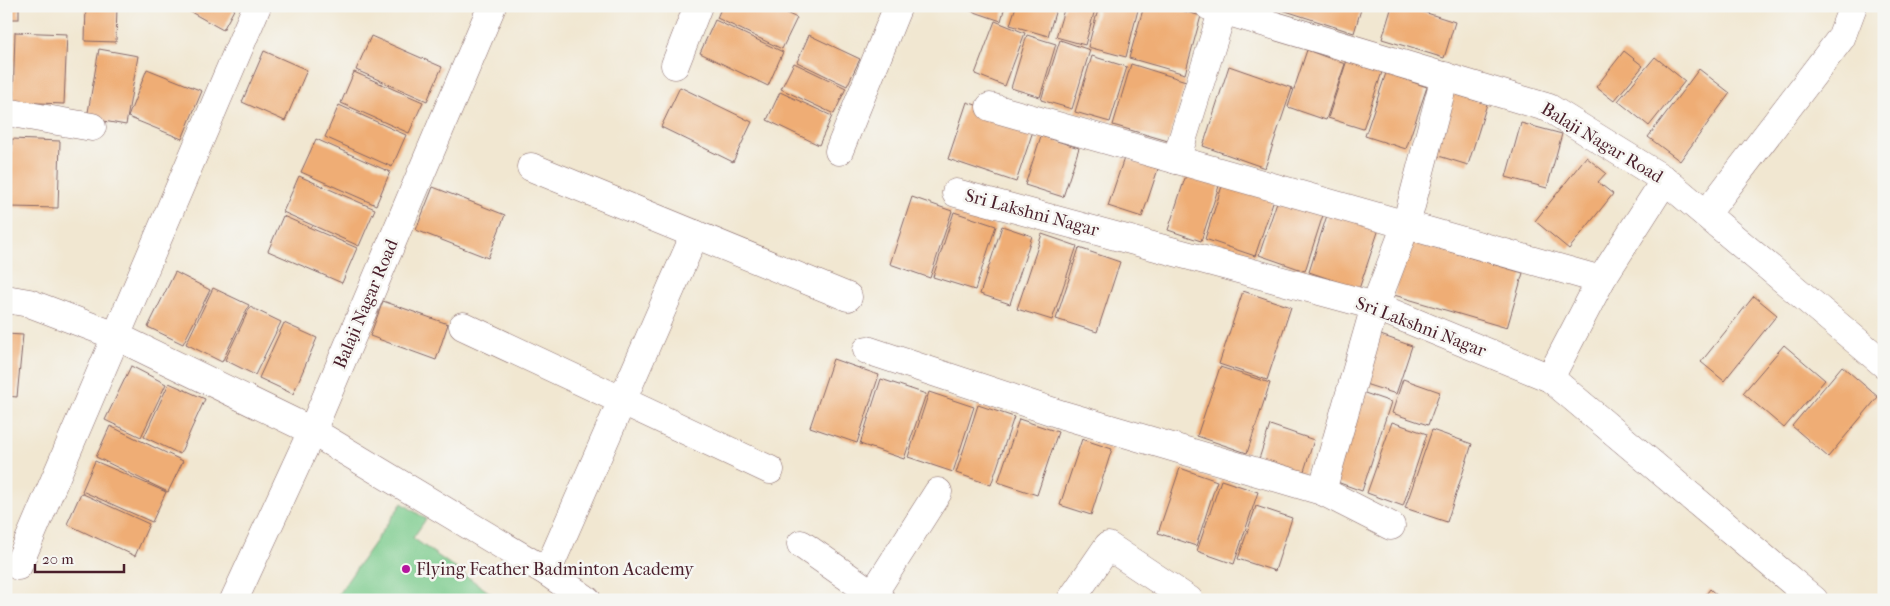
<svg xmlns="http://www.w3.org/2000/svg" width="1890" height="606" viewBox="0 0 1890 606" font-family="'IM FELL French Canon',serif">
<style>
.green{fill:#7acb8c;stroke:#62755c}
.building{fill:#efad74}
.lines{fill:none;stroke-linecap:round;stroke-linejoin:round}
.minor-casing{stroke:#846565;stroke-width:29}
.minor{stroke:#fff;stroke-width:28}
.poi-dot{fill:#b5179e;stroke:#f6f6f2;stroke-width:2}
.labels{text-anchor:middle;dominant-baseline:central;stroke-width:5;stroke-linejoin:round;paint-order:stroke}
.street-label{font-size:18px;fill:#4a1f2b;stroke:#f6f6f2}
.poi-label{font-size:18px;fill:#4a1f2b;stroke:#f6f6f2;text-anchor:start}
</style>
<rect width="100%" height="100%" fill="#f6f6f2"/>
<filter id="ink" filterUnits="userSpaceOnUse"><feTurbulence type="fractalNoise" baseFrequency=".02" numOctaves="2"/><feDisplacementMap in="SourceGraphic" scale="10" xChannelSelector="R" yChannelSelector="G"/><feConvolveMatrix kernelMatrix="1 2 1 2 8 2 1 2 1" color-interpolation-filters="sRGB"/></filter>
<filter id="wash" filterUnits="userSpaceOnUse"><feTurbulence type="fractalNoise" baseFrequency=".0096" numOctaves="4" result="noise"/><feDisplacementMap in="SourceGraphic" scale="20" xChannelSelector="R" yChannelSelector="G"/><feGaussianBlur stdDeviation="1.12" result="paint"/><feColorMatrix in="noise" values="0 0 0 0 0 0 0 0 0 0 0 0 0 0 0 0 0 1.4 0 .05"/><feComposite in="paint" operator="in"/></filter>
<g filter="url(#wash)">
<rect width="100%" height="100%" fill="#f1e7d1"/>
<polygon class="green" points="402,503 426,519 413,538 500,600 334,600"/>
<g id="blocks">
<g class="building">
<rect x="6" y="6" width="13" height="13"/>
<polygon points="86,6 117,6 116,42 85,41"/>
<polygon points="180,6 236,6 223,30"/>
<polygon points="722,6 771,6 797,18 782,49 717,18"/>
<polygon points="957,6 1005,6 1001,21"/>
<polygon points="1016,6 1057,6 1048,36 1010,25"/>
<polygon points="1065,6 1096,6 1085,45 1056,37"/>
<polygon points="1099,6 1139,6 1126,57 1088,47"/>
<polygon points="1144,6 1166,6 1201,16 1185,74 1129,58"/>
<polygon points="1270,6 1362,6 1354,33"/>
<polygon points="1392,6 1405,6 1455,22 1444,58 1382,39"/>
<polygon points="715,20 783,52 768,86 700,53"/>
<polygon points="995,21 1025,33 1005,86 975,74"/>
<polygon points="15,32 67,34 64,104 13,102"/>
<polygon points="809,35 860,59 847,86 797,62"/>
<polygon points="1027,35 1056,44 1040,97 1011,88"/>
<polygon points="371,36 442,67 427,101 356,70"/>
<polygon points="1060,40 1090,50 1072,109 1041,100"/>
<polygon points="99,49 138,56 126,125 87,118"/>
<polygon points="1307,50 1345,64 1326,120 1288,107"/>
<polygon points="264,51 307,70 285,121 242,102"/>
<polygon points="1624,51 1643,66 1614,101 1596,87"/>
<polygon points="1092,56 1127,67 1110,122 1075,112"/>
<polygon points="1348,57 1383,69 1363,129 1328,118"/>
<polygon points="1655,57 1685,81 1649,126 1618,101"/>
<polygon points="794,63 846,88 834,114 781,89"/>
<polygon points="1131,64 1186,81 1168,141 1113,125"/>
<polygon points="1229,66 1292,88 1265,168 1203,146"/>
<polygon points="147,69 202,91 182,139 128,117"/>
<polygon points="1699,69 1730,93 1680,161 1648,137"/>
<polygon points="354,72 423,102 409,133 341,103"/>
<polygon points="1386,73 1427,87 1406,149 1365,136"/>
<polygon points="680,87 752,122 733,162 661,127"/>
<polygon points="780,92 832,116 819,145 767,120"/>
<polygon points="1448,92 1487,104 1468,165 1429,153"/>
<polygon points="967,102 1035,125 1016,182 948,159"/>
<polygon points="339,105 406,135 392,167 325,137"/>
<polygon points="1521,123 1562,134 1547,188 1506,177"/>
<polygon points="6,133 10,133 8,202 6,202"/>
<polygon points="1041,136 1079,148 1063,197 1025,185"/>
<polygon points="12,139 60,141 58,208 10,207"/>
<polygon points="316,139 390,172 376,205 301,172"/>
<polygon points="1586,157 1606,173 1598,182 1613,194 1569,249 1535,221"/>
<polygon points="1124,158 1158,169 1142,217 1108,206"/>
<polygon points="1187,172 1220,183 1201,241 1168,230"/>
<polygon points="299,176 375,209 359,246 283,212"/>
<polygon points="1223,183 1274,199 1255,256 1205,239"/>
<polygon points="433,187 505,215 488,258 416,230"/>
<polygon points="912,197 952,211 930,278 890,264"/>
<polygon points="1278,199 1323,215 1305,271 1259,255"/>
<polygon points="954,212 996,226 975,290 933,277"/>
<polygon points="1328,212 1379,229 1359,289 1309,272"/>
<polygon points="283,216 357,248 342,283 268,251"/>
<polygon points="1002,226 1032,236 1010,304 980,294"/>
<polygon points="1042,234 1077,246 1052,320 1017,309"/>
<polygon points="1410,240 1523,273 1507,328 1394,295"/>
<polygon points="1079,248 1120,262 1097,332 1056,319"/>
<polygon points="175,272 210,290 183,344 148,327"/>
<polygon points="213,288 249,305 222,362 186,344"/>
<polygon points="1243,291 1291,307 1267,380 1219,364"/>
<polygon points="1754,296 1777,315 1724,381 1701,362"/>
<polygon points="383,301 448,324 436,360 370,336"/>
<polygon points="250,307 281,322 255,375 225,360"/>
<polygon points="284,323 317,338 293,394 259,378"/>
<polygon points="1375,333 1412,346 1396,394 1359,382"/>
<polygon points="6,334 23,335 17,397 6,396"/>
<polygon points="1784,345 1825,380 1784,428 1743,393"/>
<polygon points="833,359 879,375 857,443 810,427"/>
<polygon points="131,366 166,384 141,437 105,420"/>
<polygon points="1842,366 1878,397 1828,457 1792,426"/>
<polygon points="1220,367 1270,383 1247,453 1197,436"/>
<polygon points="881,379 926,394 904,459 860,444"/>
<polygon points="1403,379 1440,392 1428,425 1392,413"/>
<polygon points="169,383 205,399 180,454 144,437"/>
<polygon points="1356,390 1391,402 1362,491 1326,478"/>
<polygon points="929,392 974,407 953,472 908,457"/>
<polygon points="978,405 1014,417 991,485 956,473"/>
<polygon points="1019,419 1058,432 1037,495 998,482"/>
<polygon points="1392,422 1427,434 1403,506 1367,493"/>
<polygon points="1270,425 1314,440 1303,474 1259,459"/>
<polygon points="110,426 183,461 168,492 96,457"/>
<polygon points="1432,430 1472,444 1447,522 1405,508"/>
<polygon points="1082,439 1112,449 1091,515 1060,505"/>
<polygon points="95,461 166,492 152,522 82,491"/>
<polygon points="1180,468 1217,481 1196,546 1158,533"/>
<polygon points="1221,480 1258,492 1234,564 1197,551"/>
<polygon points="81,493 149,524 135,556 67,524"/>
<polygon points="1256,506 1292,518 1275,571 1238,559"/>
<polygon points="1710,589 1722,600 1702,600"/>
</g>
</g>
</g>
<g filter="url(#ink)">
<use href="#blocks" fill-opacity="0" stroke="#846565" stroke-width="1"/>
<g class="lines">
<defs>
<g id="minor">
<polyline points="1209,6 1549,108 1665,180 1884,364"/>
<polyline points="675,65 698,6"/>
<polyline points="990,107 1601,280"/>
<polyline points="6,112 92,127"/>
<polyline points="839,151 898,6"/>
<polyline points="1176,160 1224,6"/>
<polyline points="531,167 848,297"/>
<polyline points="956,193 1375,306 1550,378 1814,600"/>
<polyline points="1707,213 1841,38 1853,6"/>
<polyline points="6,299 29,303 116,336 312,431 547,572 587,600"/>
<polyline points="463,326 770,470"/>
<polyline points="867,350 1063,415 1322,491 1391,526"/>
<polyline points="1550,378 1601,280 1665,180"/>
<polyline points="1322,491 1375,306 1406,225 1445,76"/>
<polyline points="801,544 881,600"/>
<polyline points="18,566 257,6"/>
<polyline points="547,572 695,234"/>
<polyline points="873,594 938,492"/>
<polyline points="234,600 312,431 492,6"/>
<polyline points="1071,600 1108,546 1189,600"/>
</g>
</defs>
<use href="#minor" class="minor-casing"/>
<use href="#minor" class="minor"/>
</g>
</g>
<circle class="poi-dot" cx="406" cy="569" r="5"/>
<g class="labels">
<g class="street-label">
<text transform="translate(1602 143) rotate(31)">Balaji Nagar Road</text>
<text transform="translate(1032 213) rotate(15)">Sri Lakshni Nagar</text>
<text transform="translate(366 304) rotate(-67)">Balaji Nagar Road</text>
<text transform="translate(1421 327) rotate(21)">Sri Lakshni Nagar</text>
</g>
<g class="poi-label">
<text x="416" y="569">Flying Feather Badminton Academy</text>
</g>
</g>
<rect width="1890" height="606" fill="none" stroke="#f6f6f2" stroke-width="25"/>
<path d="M35 564v8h89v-8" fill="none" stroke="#4a1f2b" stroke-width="2.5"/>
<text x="42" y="564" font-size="15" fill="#4a1f2b" stroke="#f6f6f2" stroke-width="4" paint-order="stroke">20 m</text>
</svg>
